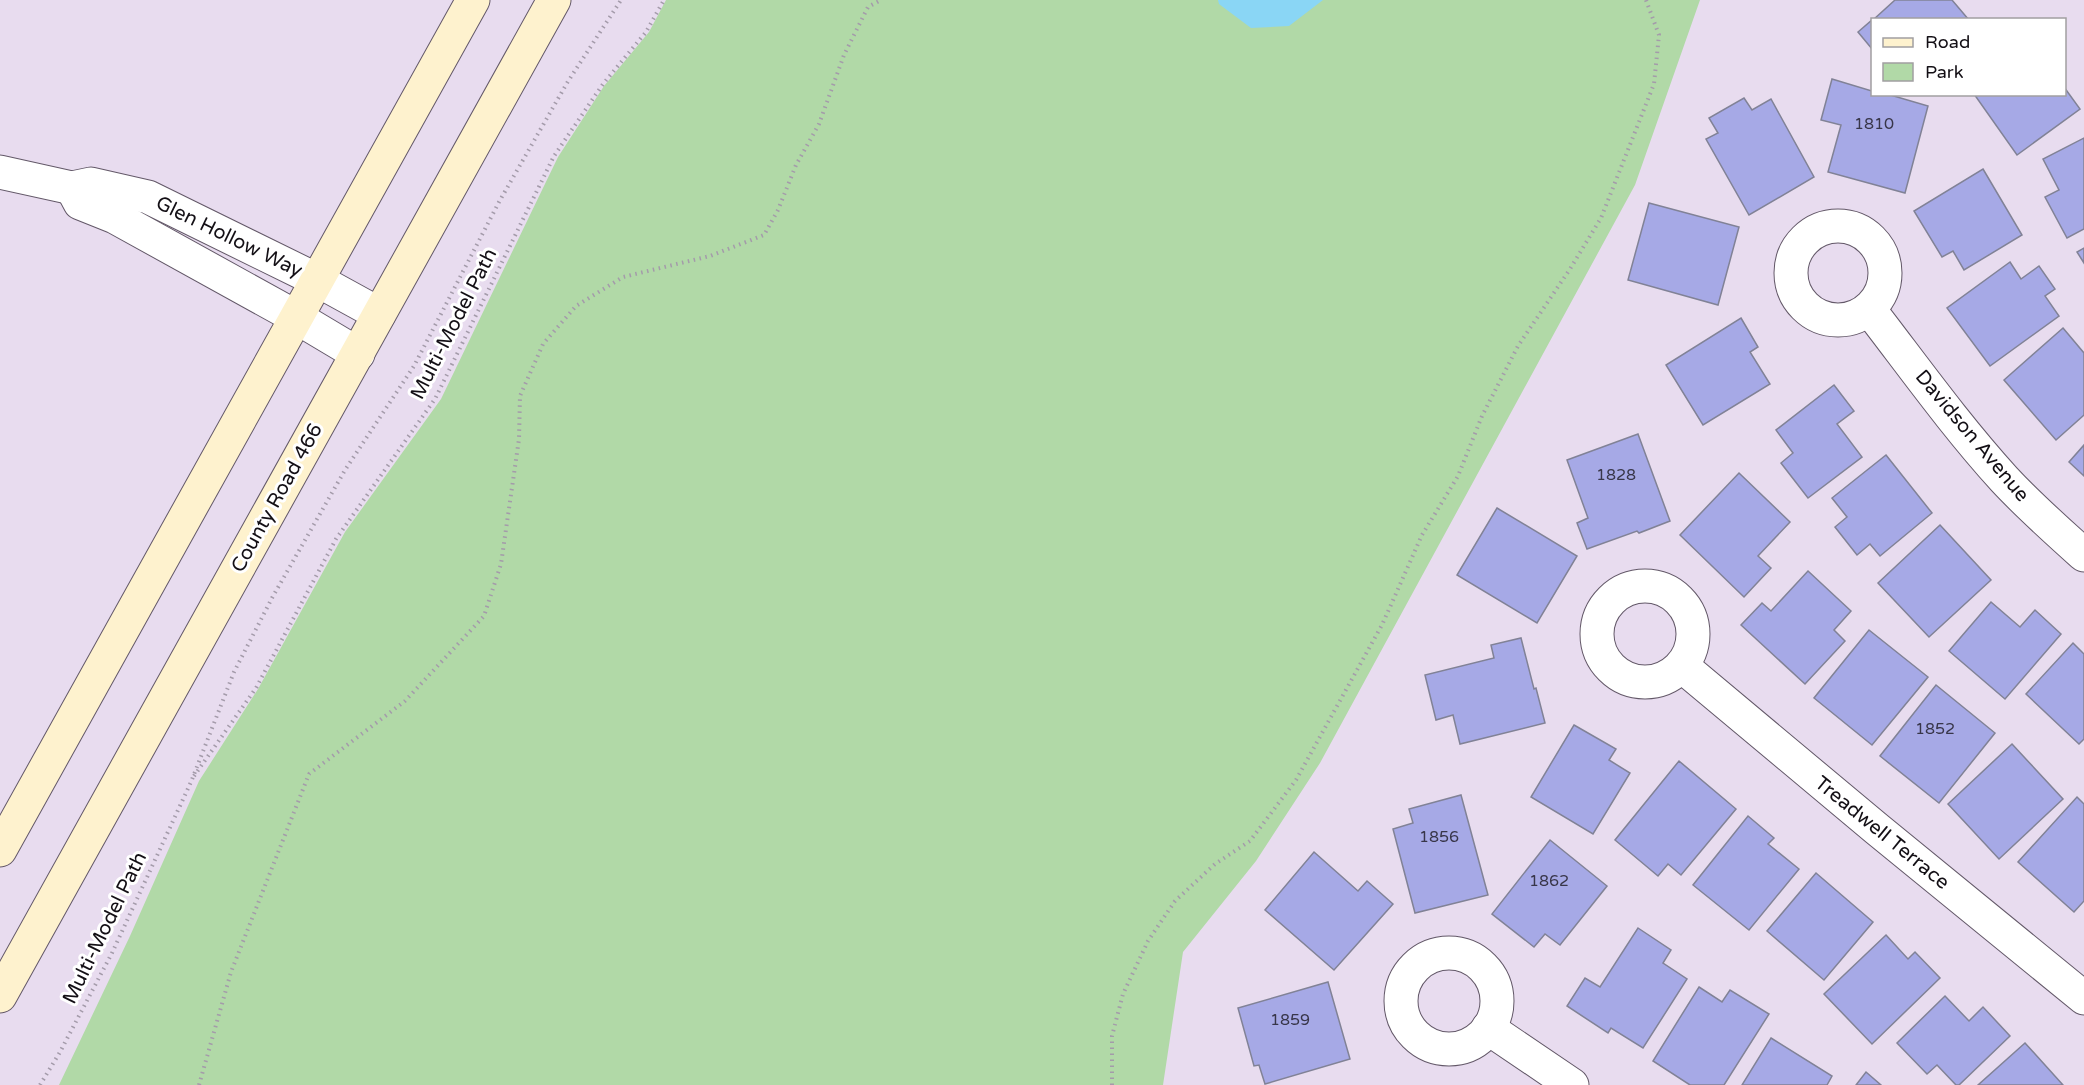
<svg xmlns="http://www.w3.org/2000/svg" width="2084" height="1085" viewBox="0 0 2084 1085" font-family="'Varela Round',sans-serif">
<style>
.green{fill:#b1d9a7}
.water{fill:#8ad6f5}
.building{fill:#a6a9e6;stroke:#818296;stroke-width:1.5}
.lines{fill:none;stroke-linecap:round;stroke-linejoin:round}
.minor-casing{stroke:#635868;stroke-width:35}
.secondary-casing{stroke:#635868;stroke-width:35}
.path{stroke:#a49baa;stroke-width:4;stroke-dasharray:1.5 4.5;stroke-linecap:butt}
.minor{stroke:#fff;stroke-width:33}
.secondary{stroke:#fef2ce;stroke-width:33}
.labels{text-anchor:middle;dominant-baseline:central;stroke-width:6;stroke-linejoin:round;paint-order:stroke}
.number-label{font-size:16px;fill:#383649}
.street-label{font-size:20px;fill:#130f15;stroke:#fff}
</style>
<rect width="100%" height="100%" fill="#e8dcef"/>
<polygon class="green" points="666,0 1700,0 1635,185 1320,763 1256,861 1183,952 1163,1085 59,1085 130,936 199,781 258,689 345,532 441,399 558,157 604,86 649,32"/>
<polygon class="water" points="1218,0 1323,0 1289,26 1251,28 1219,4"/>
<g class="building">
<polygon points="1895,0 1952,0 1969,20 1873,20"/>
<polygon points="1872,20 1872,49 1858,32"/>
<polygon points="1832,79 1872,91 1872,94 1887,94 1928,106 1905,193 1828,172 1841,125 1821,120"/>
<polygon points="2064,87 2080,109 2017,155 1974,94 2064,94"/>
<polygon points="1744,98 1752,110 1771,99 1814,177 1749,215 1706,139 1718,133 1709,118"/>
<polygon points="2084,138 2084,229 2067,238 2045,197 2059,190 2043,159"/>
<polygon points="1983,169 2022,235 1964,270 1953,251 1942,257 1914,211"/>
<polygon points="1649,203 1739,227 1718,305 1628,280"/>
<polygon points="2084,248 2084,263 2077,252"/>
<polygon points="2010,262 2021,279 2039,266 2055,289 2045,296 2059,316 1990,366 1947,308"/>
<polygon points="1741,318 1758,347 1750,352 1770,384 1703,425 1666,365"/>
<polygon points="2063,328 2084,353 2084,415 2056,440 2004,380"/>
<polygon points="1834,385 1854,411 1837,424 1862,457 1808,498 1781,463 1793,453 1776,430"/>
<polygon points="1638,434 1670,521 1639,533 1637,531 1587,549 1577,523 1588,518 1567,460"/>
<polygon points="2084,445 2084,476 2069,462"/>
<polygon points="1886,455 1932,513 1880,556 1870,544 1857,555 1835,527 1847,517 1832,498"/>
<polygon points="1739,473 1790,522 1758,556 1771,568 1744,597 1680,535"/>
<polygon points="1497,508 1577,556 1537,623 1457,575"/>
<polygon points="1940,525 1991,580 1929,637 1878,583"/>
<polygon points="1808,571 1851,611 1834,630 1845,641 1805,684 1741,625 1762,603 1771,611"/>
<polygon points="1991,602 2020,627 2035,610 2061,634 2005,699 1949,651"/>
<polygon points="1869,630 1928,677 1872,745 1814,698"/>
<polygon points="1521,638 1534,689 1536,688 1545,723 1460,744 1453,715 1436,720 1425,675 1494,658 1491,645"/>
<polygon points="2073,643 2084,654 2084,739 2079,744 2026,694"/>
<polygon points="1936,685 1995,733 1939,803 1880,756"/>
<polygon points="1574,725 1616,749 1609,760 1630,773 1593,834 1531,797"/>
<polygon points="2012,744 2063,799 1999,859 1948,804"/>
<polygon points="1679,761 1736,809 1681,875 1668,864 1658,876 1615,840"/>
<polygon points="1461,795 1488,895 1415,913 1393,829 1413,823 1409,809"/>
<polygon points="2077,797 2084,804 2084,901 2074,912 2018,862"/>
<polygon points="1748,816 1774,838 1768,844 1799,869 1749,930 1693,885"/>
<polygon points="1550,840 1607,886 1560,945 1545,934 1534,947 1492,914"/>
<polygon points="1314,852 1358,891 1367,881 1393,904 1334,970 1265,910"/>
<polygon points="1816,873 1873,922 1824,980 1767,931"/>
<polygon points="1638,928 1671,950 1663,963 1687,979 1643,1048 1611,1028 1608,1033 1567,1006 1585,978 1600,987"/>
<polygon points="1886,935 1908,959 1915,952 1940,978 1872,1044 1824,994"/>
<polygon points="1328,982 1350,1059 1265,1084 1259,1065 1254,1066 1238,1008"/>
<polygon points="1699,987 1722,1002 1730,990 1769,1014 1724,1085 1690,1085 1653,1061"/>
<polygon points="1945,996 1969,1021 1983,1007 2010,1036 1959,1085 1956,1085 1937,1065 1927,1074 1897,1043"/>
<polygon points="1771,1038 1832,1076 1827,1085 1742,1085"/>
<polygon points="2025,1043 2063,1085 1978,1085"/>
<polygon points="1866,1072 1881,1085 1856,1085"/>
</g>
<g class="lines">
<defs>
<g id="minor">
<polyline points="0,172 72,188 91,184 148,197 317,280 379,314"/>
<polyline points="72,188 80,203 115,217 296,317 358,354"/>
<circle cx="1838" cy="273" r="47"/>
<path d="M1869 309C1913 366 1955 425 2004 479 2029 506 2056 530 2084 555"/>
<circle cx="1645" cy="634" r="48"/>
<polyline points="1682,666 1877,829 2084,998"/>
<circle cx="1449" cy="1001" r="48"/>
<polyline points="1488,1028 1572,1085"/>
</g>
<g id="secondary">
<polyline points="0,850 473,0"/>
<polyline points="0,996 554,0"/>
</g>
</defs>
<use href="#minor" class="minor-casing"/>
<use href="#secondary" class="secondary-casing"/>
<g class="path">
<polyline points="194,776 256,688 336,539 435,399 554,156 603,84 646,32 664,0"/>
<polyline points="40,1085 60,1052 112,953 191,782 234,672 272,598 345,470 414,366 499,202 567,83 621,0"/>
<polyline points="199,1085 231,972 309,774 405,701 484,616 501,564 519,439 520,396 543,344 576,306 623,277 710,256 764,235 778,210 796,165 819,124 844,55 868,7 881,0"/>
<polyline points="1112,1085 1112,1036 1123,994 1148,941 1175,901 1215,864 1250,841 1296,780 1382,625 1422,535 1458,476 1482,416 1518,346 1570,269 1601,218 1654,84 1659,35 1646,0"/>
</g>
<use href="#minor" class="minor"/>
<use href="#secondary" class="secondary"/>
</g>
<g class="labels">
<g class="number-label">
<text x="1874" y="124">1810</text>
<text x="1616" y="475">1828</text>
<text x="1935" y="729">1852</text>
<text x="1439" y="837">1856</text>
<text x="1549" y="881">1862</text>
<text x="1290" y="1020">1859</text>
</g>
<g class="street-label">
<text transform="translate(229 237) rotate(26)">Glen Hollow Way</text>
<text transform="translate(454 324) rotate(-63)">Multi-Model Path</text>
<text transform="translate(1972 436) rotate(50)">Davidson Avenue</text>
<text transform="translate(277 498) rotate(-61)">County Road 466</text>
<text transform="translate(1882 833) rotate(39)">Treadwell Terrace</text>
<text transform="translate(105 928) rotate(-64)">Multi-Model Path</text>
</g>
</g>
<rect x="1871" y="18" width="195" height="78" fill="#ffffff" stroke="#a19fa1" stroke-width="1.5"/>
<rect x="1883" y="38" width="30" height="9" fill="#fef2ce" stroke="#a19fa1" stroke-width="1.5"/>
<text x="1925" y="48" font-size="18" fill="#130f15">Road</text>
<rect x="1883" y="63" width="30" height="18" fill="#b1d9a7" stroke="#a19fa1" stroke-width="1.5"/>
<text x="1925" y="78" font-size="18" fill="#130f15">Park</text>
</svg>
